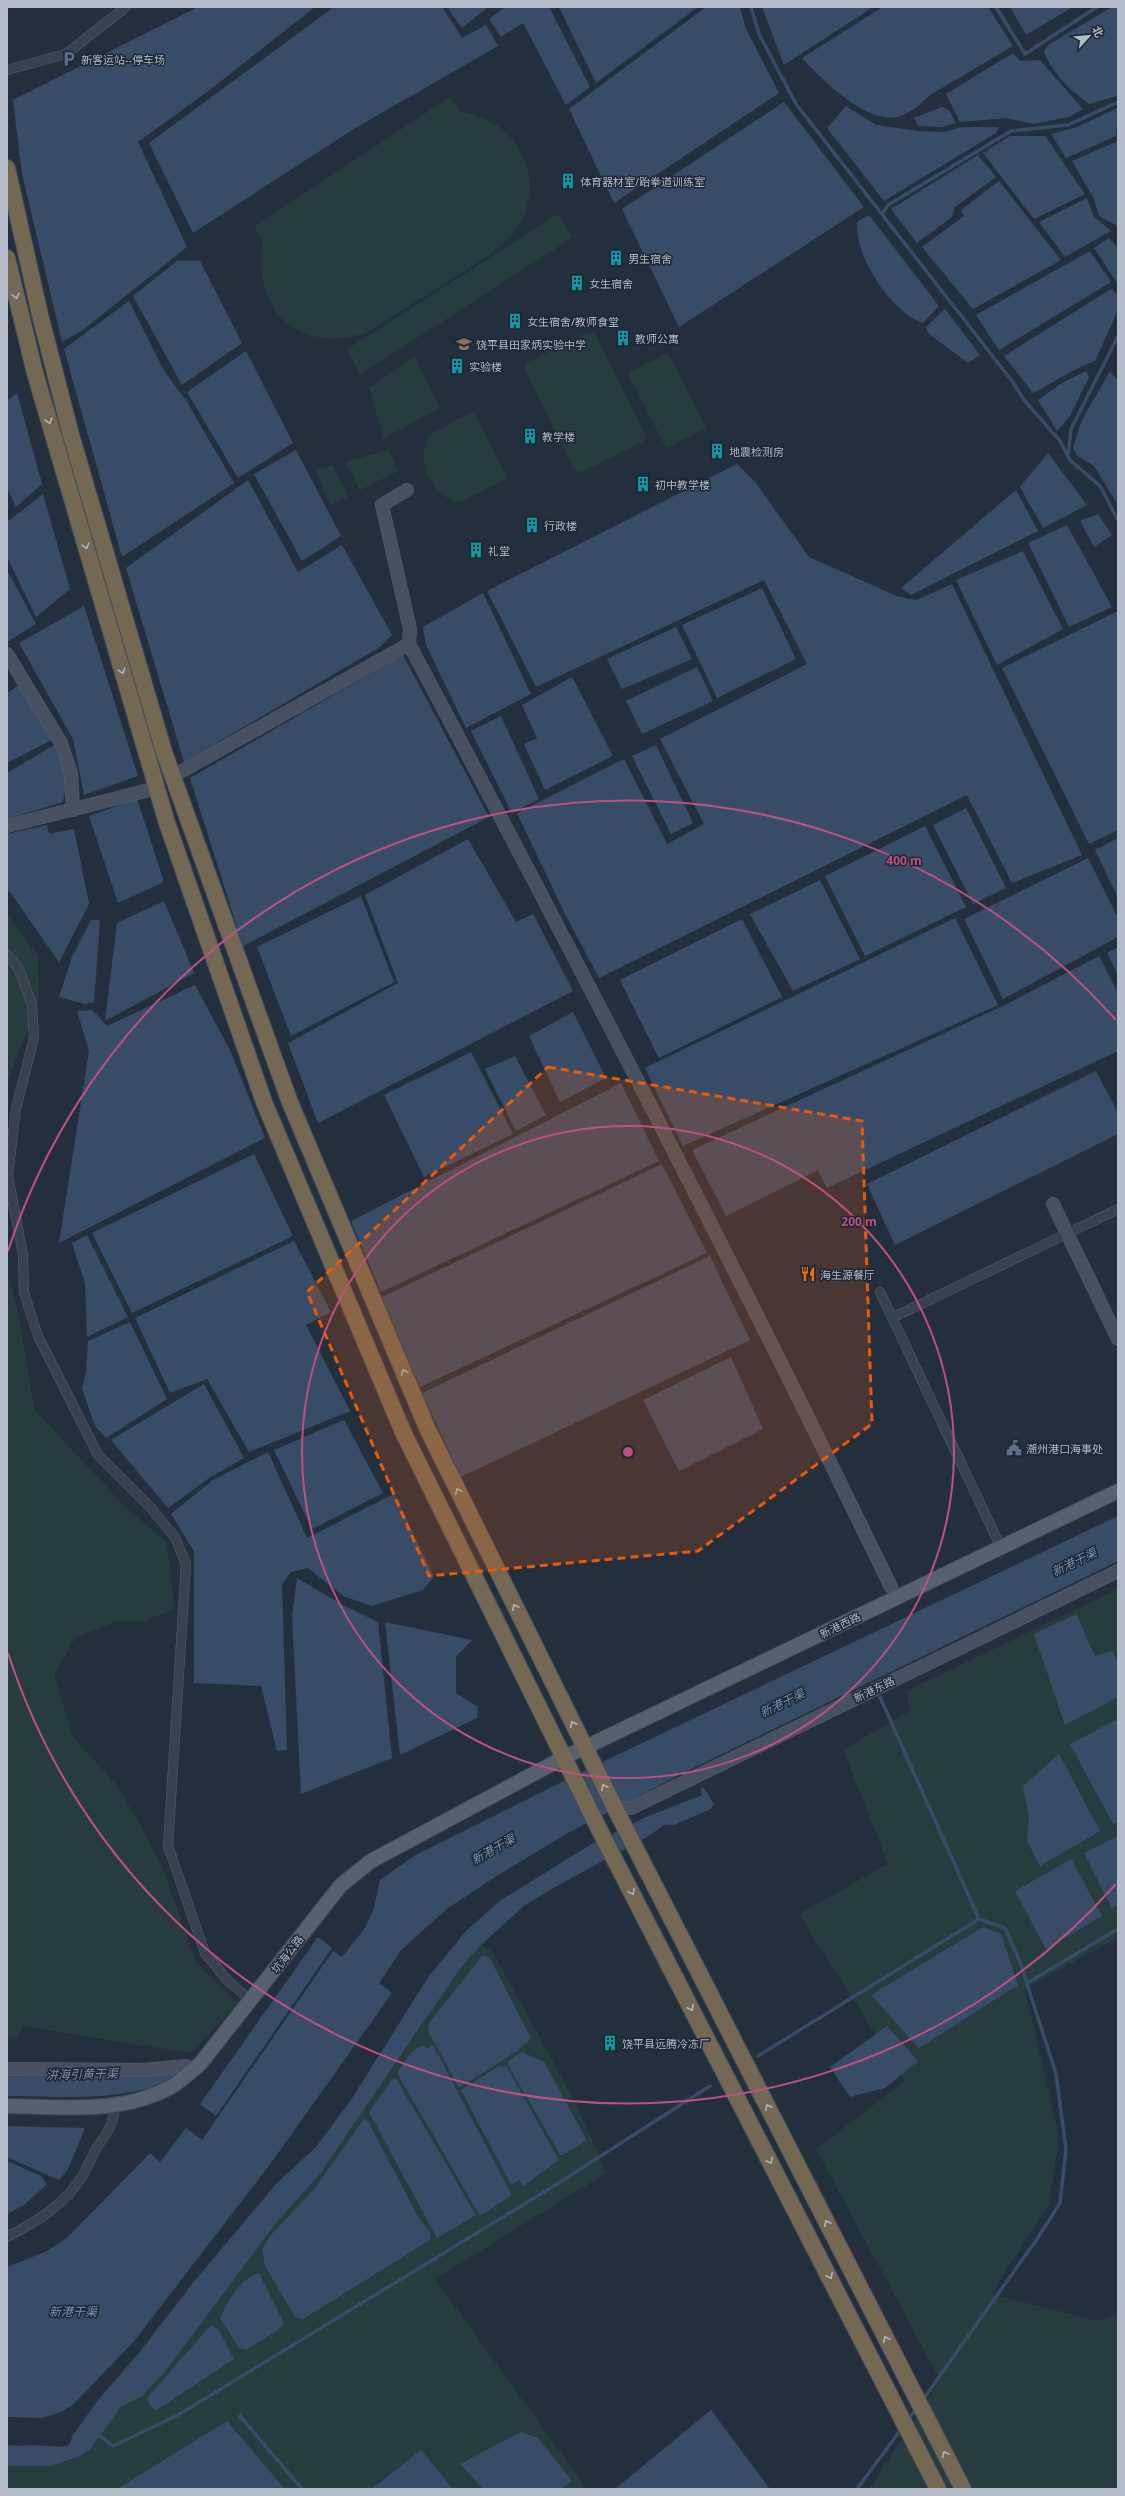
<svg xmlns="http://www.w3.org/2000/svg" width="1125" height="2496" viewBox="0 0 1125 2496" font-family="'Noto Sans','Noto Sans SC',sans-serif">
<style>
.green{fill:#263c3f}
.water{fill:#394c67}
.lines{fill:none;stroke-linecap:round;stroke-linejoin:round}
.stream{stroke:#394c67;stroke-width:3.5}
.street-casing{stroke:#565f6c;stroke-width:10}
.secondary-casing{stroke:#565f6c;stroke-width:14}
.primary-casing{stroke:#414a57;stroke-width:16}
.highway-casing{stroke:#434c59;stroke-width:18}
.street{stroke:#38414e;stroke-width:9}
.secondary{stroke:#465061;stroke-width:13}
.primary{stroke:#56606e;stroke-width:14}
.highway{stroke:#746855;stroke-width:16}
.oneway{stroke:#aeb4bd}
.marked{fill:#e8590c;fill-opacity:0.2;stroke:#e8590c;stroke-width:3;stroke-dasharray:8 5;stroke-linejoin:round}
.ring{fill:none;stroke:#bd5182;stroke-width:2}
.labels{text-anchor:middle;dominant-baseline:central;stroke-width:3;stroke-linejoin:round;paint-order:stroke}
.poi-label{font-size:11px;fill:#b4bcc9;stroke:#1d2633;text-anchor:start}
.street-label{font-size:11px;fill:#b4bcc9;stroke:#1d2633}
.water-label{font-size:12px;font-style:italic;fill:#7c92b1;stroke:#1d2633}
.centre{fill:#bd5182;stroke:#1d2633;stroke-width:2}
.ring-label{font-size:12px;text-anchor:middle;font-weight:bold;fill:#bd5182;stroke:#1d2633;stroke-width:3;stroke-linejoin:round;paint-order:stroke}
</style>
<rect width="100%" height="100%" fill="#242f3e"/>
<g class="green">
<path d="M450 97 459 111C489 117 511 130 524 159 534 182 530 214 513 233 498 252 475 264 455 277 426 295 397 314 368 332 300 356 251 310 263 241L254 227Z"/>
<polygon points="558,214 573,237 361,374 346,350"/>
<polygon points="589,332 595,335 646,435 642,442 582,472 574,470 524,368 528,362"/>
<polygon points="668,353 706,428 666,448 628,373"/>
<polygon points="415,356 440,408 384,438 369,388"/>
<path d="M474 411 507 478 459 503C431 496 415 461 429 435Z"/>
<polygon points="388,450 398,471 360,490 345,462"/>
<polygon points="333,465 349,496 330,505 315,470"/>
<polygon points="7,915 38,956 39,999 7,1083"/>
<polygon points="7,1271 18,1311 34,1409 124,1506 167,1543 174,1609 144,1621 116,1622 76,1637 54,1674 73,1737 119,1788 162,1865 196,1963 238,2004 191,2053 23,2026 15,2040 7,2039"/>
<polygon points="1118,1589 1118,1937 1025,1989 1059,2137 1049,2205 991,2294 1098,2321 1118,2314 1118,2489 869,2489 940,2380 816,2149 905,2081 799,1914 888,1864 843,1750 910,1711 907,1691"/>
<path d="M482 1944 493 1953C532 2025 576 2096 606 2173L435 2279 587 2489H7V2466H51L91 2448 121 2407 141 2397 165 2372 276 2223 320 2174 426 2018 463 1965Z"/>
</g>
<g class="water">
<polygon points="198,7 315,7 211,89 138,142 187,247 83,330 62,342 22,174 13,100"/>
<polygon points="334,7 442,7 462,38 486,25 498,46 357,127 193,233 149,143"/>
<polygon points="447,7 488,7 462,28"/>
<polygon points="505,7 549,7 590,87 566,105 523,23 501,37 489,19"/>
<polygon points="559,7 698,7 596,83"/>
<polygon points="706,7 740,7 745,27 779,93 614,203 569,109"/>
<polygon points="762,7 873,7 784,65"/>
<path d="M883 7H988L1013 46 930 95C921 104 910 114 897 117 866 124 820 78 802 58Z"/>
<polygon points="1010,7 1073,7 1026,35"/>
<path d="M1112 7H1118V96L1089 104C1071 91 1052 73 1044 52L1048 45Z"/>
<polygon points="1013,53 1020,61 1040,60 1083,109 1069,117 1033,124 1006,118 960,122 946,94"/>
<polygon points="784,102 864,207 679,327 622,209"/>
<polygon points="846,106 876,125 919,131 944,132 961,127 999,127 996,133 884,201 827,128"/>
<polygon points="942,107 949,110 956,123 942,127 918,126 914,118"/>
<polygon points="1118,108 1116,136 1066,158 1051,134 1077,127"/>
<polygon points="1010,136 1045,136 1085,194 1034,219 983,153"/>
<polygon points="1118,141 1118,226 1099,216 1094,199 1072,161"/>
<polygon points="978,155 996,177 955,207 952,217 917,243 891,209"/>
<polygon points="999,181 1061,260 973,309 922,247 964,216 961,210"/>
<polygon points="1087,198 1094,217 1111,231 1065,257 1039,222"/>
<path d="M869 215 939 306 923 323C890 311 855 257 857 222Z"/>
<polygon points="1109,238 1118,248 1118,284 1094,248"/>
<polygon points="1090,251 1111,282 999,350 976,315"/>
<polygon points="177,261 200,261 242,343 182,385 133,296"/>
<polygon points="1111,289 1118,295 1118,310 1095,361 1080,367 1033,393 1004,356"/>
<polygon points="129,301 164,371 186,400 234,483 122,557 64,349"/>
<polygon points="945,309 980,355 968,363 929,334 926,327"/>
<polygon points="246,351 293,443 238,478 187,392"/>
<polygon points="1086,371 1089,377 1070,416 1057,431 1038,400 1062,383"/>
<polygon points="1110,371 1118,382 1118,505 1094,466 1078,456 1073,448 1081,422"/>
<polygon points="17,393 42,484 16,507 7,488 7,401"/>
<polygon points="296,450 341,536 302,561 254,474"/>
<polygon points="1048,453 1087,505 1043,528 1020,487"/>
<polygon points="737,464 755,482 809,557 899,597 917,600 952,584 1082,855 1012,883 967,795 599,978 565,914 517,813 624,759 667,844 704,824 660,739 807,664 764,580 536,687 487,591"/>
<polygon points="248,480 298,572 342,545 392,635 380,647 184,762 126,568"/>
<polygon points="1016,490 1038,531 911,595 901,588"/>
<polygon points="43,494 70,589 36,617 7,557 7,522"/>
<polygon points="1098,514 1112,535 1094,547 1080,521"/>
<polygon points="1067,525 1112,607 1069,627 1028,543"/>
<polygon points="1023,551 1063,629 997,665 956,580"/>
<polygon points="7,570 36,624 7,642"/>
<polygon points="762,588 796,659 717,698 682,625"/>
<polygon points="483,593 531,694 466,728 426,645 423,627"/>
<polygon points="84,606 138,776 84,795 73,739 19,643"/>
<polygon points="1118,611 1118,830 1089,844 1002,668"/>
<polygon points="676,627 692,659 622,689 607,659"/>
<polygon points="403,655 489,817 243,946 190,778"/>
<polygon points="697,667 713,701 642,734 626,701"/>
<polygon points="572,677 613,756 545,790 524,744 537,738 522,705"/>
<polygon points="18,685 52,740 7,763 7,694"/>
<polygon points="501,716 539,799 512,813 471,731"/>
<polygon points="54,745 67,777 63,802 7,819 7,773"/>
<polygon points="656,745 693,823 671,834 632,756"/>
<polygon points="137,799 164,882 118,903 89,816"/>
<polygon points="966,808 1006,888 973,904 933,825"/>
<polygon points="47,825 49,834 74,829 89,904 59,962 10,892 7,891 7,834"/>
<polygon points="925,826 966,907 865,956 825,876"/>
<polygon points="1118,838 1118,898 1095,850"/>
<polygon points="468,839 516,922 533,914 573,991 318,1123 288,1043 398,983 365,895"/>
<polygon points="1088,858 1118,918 1118,937 1003,999 964,919"/>
<polygon points="820,880 860,959 793,991 750,914"/>
<polygon points="361,896 394,982 291,1036 257,947"/>
<polygon points="164,901 194,973 105,1021 117,923"/>
<polygon points="955,918 998,1005 683,1146 645,1068"/>
<polygon points="742,919 782,997 659,1058 620,980"/>
<polygon points="91,920 100,920 94,1002 85,1004 59,997 72,957"/>
<polygon points="1118,947 1118,975 1107,953"/>
<polygon points="1099,956 1118,993 1118,1051 827,1188 818,1170 726,1216 692,1150 1005,1005"/>
<polygon points="195,985 231,1052 265,1138 59,1243 89,1051 77,1011 92,1010 107,1026"/>
<polygon points="573,1012 606,1078 560,1102 529,1036"/>
<polygon points="471,1052 513,1134 424,1177 384,1095"/>
<polygon points="515,1056 546,1115 516,1131 485,1069"/>
<polygon points="1096,1071 1118,1113 1118,1134 895,1245 867,1184"/>
<polygon points="621,1083 659,1161 381,1292 351,1221"/>
<polygon points="254,1154 293,1236 132,1313 92,1233"/>
<polygon points="662,1164 707,1253 420,1387 382,1297"/>
<polygon points="87,1235 128,1317 87,1337 85,1283 72,1243"/>
<polygon points="294,1241 331,1312 306,1325 350,1411 249,1452 207,1379 170,1393 135,1318"/>
<polygon points="710,1256 750,1340 461,1477 422,1393"/>
<polygon points="130,1322 167,1399 106,1438 95,1426 82,1389 86,1372 88,1341"/>
<polygon points="731,1357 763,1429 679,1471 643,1400"/>
<polygon points="204,1384 244,1458 209,1478 168,1508 111,1440"/>
<polygon points="344,1420 383,1493 312,1529 274,1450"/>
<polygon points="268,1452 307,1538 394,1494 434,1577 423,1590 372,1606 343,1596 308,1568 291,1572 282,1584 287,1750 277,1751 261,1686 194,1683 194,1551 171,1514 213,1480"/>
<polygon points="1118,1516 1118,1561 677,1776 566,1834 492,1879 448,1908 401,1950 379,1983 392,1993 271,2163 135,2340 74,2404 61,2412 42,2418 7,2417 7,2267 45,2252 67,2238 150,2153 160,2162 186,2128 202,2140 333,1951 342,1957 365,1928 374,1908 380,1880 414,1856 594,1766"/>
<polygon points="297,1578 341,1604 378,1622 392,1758 301,1794 292,1616"/>
<polygon points="1076,1614 1095,1656 1112,1651 1118,1661 1118,1697 1065,1725 1034,1634"/>
<polygon points="385,1622 472,1640 456,1657 456,1693 478,1707 477,1718 400,1755"/>
<polygon points="1118,1719 1118,1822 1113,1824 1070,1744"/>
<polygon points="1059,1754 1100,1831 1040,1866 1027,1841 1029,1817 1023,1786"/>
<path d="M703 1787 714 1804 711 1809 674 1825H664L647 1837 557 1886 525 1905 482 1944 463 1965 426 2018 320 2174 276 2223 165 2372 141 2397 121 2407 91 2448 80 2456 51 2466H7V2445C21 2447 34 2444 48 2446 57 2446 60 2448 69 2445L73 2435 98 2400 138 2354 196 2279 277 2183 316 2147 351 2100 429 1976 467 1930 501 1900 590 1845 646 1817 702 1795 700 1789Z"/>
<polygon points="1118,1836 1118,1905 1112,1909 1084,1853"/>
<polygon points="1071,1859 1102,1916 1046,1949 1015,1891"/>
<polygon points="983,1927 1001,1934 1018,1985 919,2048 871,1995"/>
<polygon points="318,1937 332,1948 216,2116 200,2104"/>
<polygon points="482,1956 489,1957 531,2038 517,2051 459,2088 428,2031 429,2023"/>
<polygon points="887,2026 918,2061 885,2088 850,2097 830,2067"/>
<path d="M424 2045 426 2049 433 2045 512 2195 480 2216 397 2073C404 2062 410 2049 424 2045Z"/>
<polygon points="522,2052 544,2062 586,2139 584,2142 563,2155 560,2155 508,2065 508,2061"/>
<polygon points="499,2066 507,2067 559,2160 523,2186 519,2180 511,2185 461,2090"/>
<path d="M168 2073 175 2074C141 2104 51 2096 7 2096V2076L128 2077Z"/>
<polygon points="393,2078 397,2080 476,2215 437,2238 369,2112"/>
<polygon points="364,2119 368,2121 417,2215 431,2234 430,2240 303,2319 295,2317 265,2266 262,2249 271,2235 315,2188"/>
<polygon points="7,2126 85,2128 68,2169 59,2180 7,2157"/>
<polygon points="7,2161 41,2176 47,2184 24,2205 7,2214"/>
<path d="M259 2273 284 2323 278 2330 246 2350 239 2348 220 2318C228 2301 240 2279 259 2273Z"/>
<polygon points="211,2325 219,2330 234,2359 155,2411 146,2399"/>
<polygon points="711,2410 770,2489 615,2489"/>
<polygon points="227,2421 285,2489 117,2489"/>
<polygon points="521,2432 538,2438 572,2481 561,2489 483,2489 460,2464"/>
<polygon points="421,2450 453,2489 372,2489"/>
</g>
<g class="lines">
<g class="stream">
<polyline points="751,7 759,34 796,104 1012,381 1024,400 1060,441 1070,460 1100,486 1118,520"/>
<polyline points="996,7 1025,54 1097,7"/>
<polyline points="882,214 888,205 1011,131 1068,125 1118,102"/>
<polyline points="1068,456 1071,429 1118,336"/>
<polyline points="1027,1983 1118,1929"/>
<polyline points="758,2056 979,1919 880,1697"/>
<polyline points="922,2401 1037,2239 1060,2203 1066,2149 1056,2074 1020,1962 1005,1928 979,1919"/>
<polyline points="240,2416 302,2489"/>
<polyline points="908,2420 916,2409"/>
<polyline points="97,2434 113,2446 178,2415 549,2189 710,2086"/>
<polyline points="857,2489 902,2428"/>
</g>
<defs>
<g id="street">
<polyline points="7,70 66,54 126,7"/>
<polyline points="7,955 19,969 32,1005 34,1038 16,1108 8,1176 23,1255 24,1293 38,1336 98,1455 150,1507 175,1537 186,1564 168,1846 205,1953 227,1980 246,1996"/>
<polyline points="880,1292 997,1539"/>
<polyline points="892,1318 1118,1209"/>
<path d="M7 2237C36 2222 66 2204 83 2175 88 2166 92 2156 97 2147 104 2136 112 2128 114 2115"/>
</g>
<g id="secondary">
<path d="M409 644C575 956 737 1269 891 1587"/>
<polyline points="7,654 61,743 71,773 73,810"/>
<polyline points="173,776 409,644 410,629 382,505 407,490"/>
<polyline points="7,826 157,788"/>
<polyline points="1053,1204 1118,1339"/>
<polyline points="613,1804 622,1808 631,1808 1118,1571"/>
<polyline points="7,2069 144,2070 186,2066"/>
</g>
<path id="primary" d="M7 2106C63 2107 123 2115 174 2085 183 2079 192 2071 200 2064L341 1885 371 1861 563 1758 1118 1491"/>
<g id="highway">
<polyline points="7,168 40,315 71,435 164,752 289,1100 428,1430 619,1816 963,2489"/>
<polyline points="7,258 35,373 167,823 264,1102 403,1432 603,1837 938,2489"/>
</g>
</defs>
<use href="#street" class="street-casing"/>
<use href="#secondary" class="secondary-casing"/>
<use href="#primary" class="primary-casing"/>
<use href="#highway" class="highway-casing"/>
<use href="#street" class="street"/>
<use href="#secondary" class="secondary"/>
<use href="#primary" class="primary"/>
<use href="#highway" class="highway"/>
</g>
<defs><path id="oneway-chevron" d="M-2-3.5L2.5 0L-2 3.5" fill="none" stroke-width="1.6" stroke-linecap="round" stroke-linejoin="round"/></defs>
<g class="oneway">
<use href="#oneway-chevron" transform="translate(16 296) rotate(76)"/>
<use href="#oneway-chevron" transform="translate(49 421) rotate(74)"/>
<use href="#oneway-chevron" transform="translate(86 546) rotate(74)"/>
<use href="#oneway-chevron" transform="translate(122 671) rotate(74)"/>
<use href="#oneway-chevron" transform="translate(404 1372) rotate(-113)"/>
<use href="#oneway-chevron" transform="translate(458 1491) rotate(-116)"/>
<use href="#oneway-chevron" transform="translate(515 1607) rotate(-116)"/>
<use href="#oneway-chevron" transform="translate(573 1724) rotate(-116)"/>
<use href="#oneway-chevron" transform="translate(604 1787) rotate(-117)"/>
<use href="#oneway-chevron" transform="translate(632 1892) rotate(62)"/>
<use href="#oneway-chevron" transform="translate(691 2008) rotate(63)"/>
<use href="#oneway-chevron" transform="translate(768 2107) rotate(-117)"/>
<use href="#oneway-chevron" transform="translate(770 2161) rotate(62)"/>
<use href="#oneway-chevron" transform="translate(827 2223) rotate(-117)"/>
<use href="#oneway-chevron" transform="translate(830 2276) rotate(63)"/>
<use href="#oneway-chevron" transform="translate(886 2339) rotate(-117)"/>
<use href="#oneway-chevron" transform="translate(945 2454) rotate(-117)"/>
</g>
<path class="marked" d="M548 1067 862 1121 872 1424 698 1551 429 1576 307 1292Z"/>
<g class="ring">
<circle cx="628" cy="1452" r="326"/>
<path d="M1116 1884A652 652 0 0 1 8 1653M8 1251A652 652 0 0 1 1116 1020"/>
</g>
<defs>
<symbol id="parking-bare" viewBox="-9 -9 18 18"><path d="M-3.5-5.5H1a3.5 3.5 0 0 1 0 7H-1V5.5H-3.5ZM-1-3.4V-.6H.8a1.4 1.4 0 0 0 0-2.8Z" fill="#5c6f8a" stroke="#1d2633" stroke-width="2.5" paint-order="stroke"/></symbol>
<symbol id="building-bare" viewBox="-9 -9 18 18"><path d="M-4-6H4V6H1V3H-1V6H-4ZM-2.5-4.3h1.7v1.8h-1.7ZM.8-4.3h1.7v1.8H.8ZM-2.5-1h1.7V.8h-1.7ZM.8-1h1.7V.8H.8Z" fill="#0f9aa8" stroke="#1d2633" stroke-width="2.5" paint-order="stroke"/></symbol>
<symbol id="school-bare" viewBox="-9 -9 18 18"><path d="M0-5L7-2L0 1L-7-2ZM-4 1L0 2.5L4 1V4Q0 6-4 4Z" fill="#8d6e63" stroke="#1d2633" stroke-width="2.5" paint-order="stroke"/></symbol>
<symbol id="restaurant-bare" viewBox="-9 -9 18 18"><path d="M-5-6h1v4h1v-4h1v4h1v-4h1v5L-1.5 .5V6h-2V.5L-5-1ZM5-6V6H3V1.5H1.5Q1.5-4 5-6Z" fill="#e8710a" stroke="#1d2633" stroke-width="2.5" paint-order="stroke"/></symbol>
<symbol id="civic-bare" viewBox="-9 -9 18 18"><path d="M-.6-6.5H3V-4.5H.6V-3L4-1V1h2V6H-6V1h2V-1L-.6-3ZM-1.2 2.5V6h2.4V2.5Z" fill="#5c6f8a" stroke="#1d2633" stroke-width="2.5" paint-order="stroke"/></symbol>
</defs>
<g fill-rule="evenodd">
<use href="#parking-bare" x="58" y="48" width="22" height="22"/>
<use href="#building-bare" x="557" y="170" width="22" height="22"/>
<use href="#building-bare" x="605" y="247" width="22" height="22"/>
<use href="#building-bare" x="566" y="272" width="22" height="22"/>
<use href="#building-bare" x="504" y="310" width="22" height="22"/>
<use href="#building-bare" x="612" y="327" width="22" height="22"/>
<use href="#school-bare" x="453" y="333" width="22" height="22"/>
<use href="#building-bare" x="446" y="355" width="22" height="22"/>
<use href="#building-bare" x="519" y="425" width="22" height="22"/>
<use href="#building-bare" x="706" y="440" width="22" height="22"/>
<use href="#building-bare" x="632" y="473" width="22" height="22"/>
<use href="#building-bare" x="521" y="514" width="22" height="22"/>
<use href="#building-bare" x="465" y="539" width="22" height="22"/>
<use href="#restaurant-bare" x="797" y="1263" width="22" height="22"/>
<use href="#civic-bare" x="1003" y="1437" width="22" height="22"/>
<use href="#building-bare" x="599" y="2032" width="22" height="22"/>
</g>
<g class="labels">
<g class="poi-label">
<text x="81" y="59">新客运站--停车场</text>
<text x="580" y="181">体育器材室/跆拳道训练室</text>
<text x="628" y="258">男生宿舍</text>
<text x="589" y="283">女生宿舍</text>
<text x="527" y="321">女生宿舍/教师食堂</text>
<text x="635" y="338">教师公寓</text>
<text x="476" y="344">饶平县田家炳实验中学</text>
<text x="469" y="366">实验楼</text>
<text x="542" y="436">教学楼</text>
<text x="729" y="451">地震检测房</text>
<text x="655" y="484">初中教学楼</text>
<text x="544" y="525">行政楼</text>
<text x="488" y="550">礼堂</text>
<text x="820" y="1274">海生源餐厅</text>
<text x="1026" y="1448">潮州港口海事处</text>
<text x="622" y="2043">饶平县远腾冷冻厂</text>
</g>
<g class="street-label">
<text transform="translate(840 1625) rotate(-26)">新港西路</text>
<text transform="translate(874 1689) rotate(-26)">新港东路</text>
<text transform="translate(287 1954) rotate(-52)">坑海公路</text>
</g>
<g class="water-label">
<text transform="translate(1074 1562) rotate(-26)">新港干渠</text>
<text transform="translate(782 1703) rotate(-26)">新港干渠</text>
<text transform="translate(493 1849) rotate(-30)">新港干渠</text>
<text transform="translate(82 2074) rotate(-1)">汫海引黄干渠</text>
<text x="73" y="2311">新港干渠</text>
</g>
</g>
<circle cx="628" cy="1452" r="6" class="centre"/>
<g class="ring-label">
<text x="904" y="865">400 m</text>
<text x="859" y="1226">200 m</text>
</g>
<rect width="1125" height="2496" fill="none" stroke="#b4bcc9" stroke-width="16"/>
<g transform="translate(1089 36) rotate(63)" stroke="#1d2633" stroke-width="3" paint-order="stroke">
<path d="M0-3L7 15L0 10L-7 15Z" fill="#b4bcc9"/>
<text y="-6" font-size="11" font-weight="bold" text-anchor="middle" fill="#b4bcc9">北</text>
</g>
</svg>
